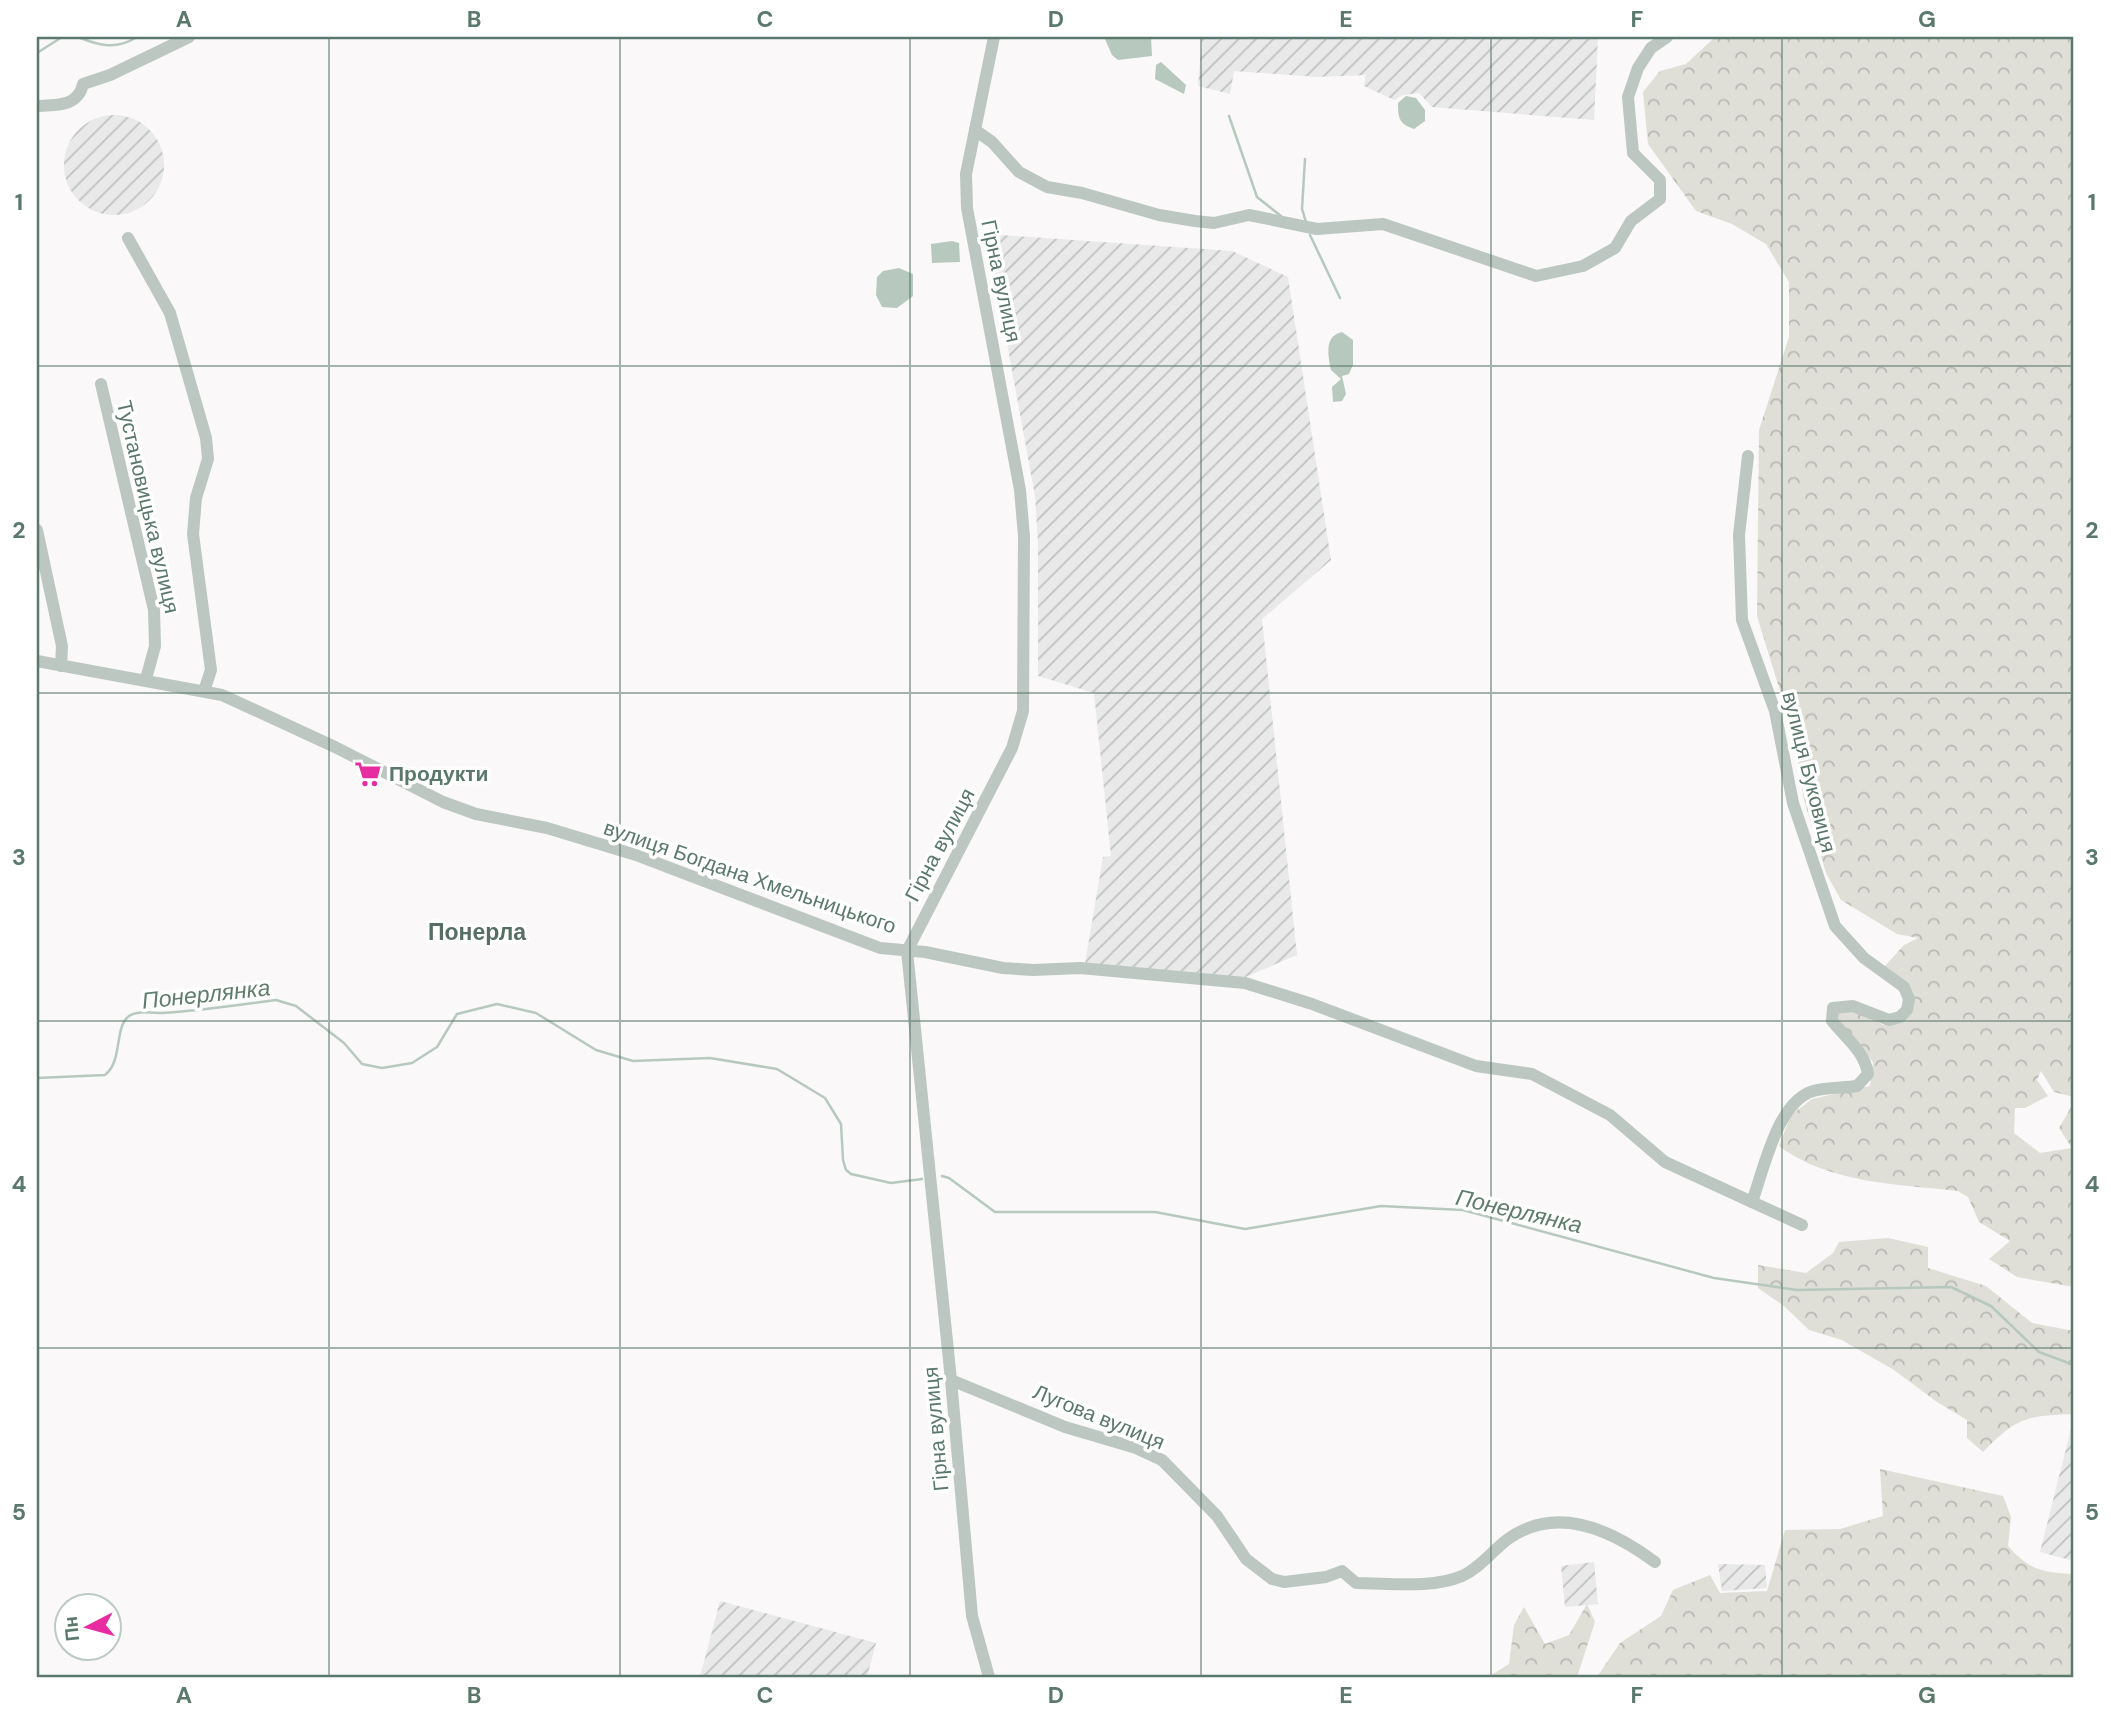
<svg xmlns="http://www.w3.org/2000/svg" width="2111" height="1714" viewBox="0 0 2111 1714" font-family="'DM Sans',sans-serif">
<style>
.industrial{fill:url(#industrial-furrows)}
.forest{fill:url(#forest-crowns)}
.water{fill:#b7c9be}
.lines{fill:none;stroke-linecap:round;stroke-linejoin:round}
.stream{stroke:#b7c9be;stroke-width:2.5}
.minor{stroke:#bcc7c2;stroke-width:12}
.grid{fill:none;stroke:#5b786c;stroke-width:2;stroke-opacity:0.55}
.labels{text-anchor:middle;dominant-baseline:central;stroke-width:7;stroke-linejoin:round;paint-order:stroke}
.street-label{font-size:21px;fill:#5b786c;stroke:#fff}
.poi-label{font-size:21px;font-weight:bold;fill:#5b786c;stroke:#fff;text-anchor:start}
.neighbourhood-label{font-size:23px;font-weight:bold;fill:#576e65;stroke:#fff}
.water-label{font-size:23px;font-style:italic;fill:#5f7d6c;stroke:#fff}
.neatline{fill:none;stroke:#5b786c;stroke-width:2.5}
.grid-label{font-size:23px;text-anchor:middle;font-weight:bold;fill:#5b786c}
</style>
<defs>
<pattern id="industrial-furrows" width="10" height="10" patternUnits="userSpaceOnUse" patternTransform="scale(1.75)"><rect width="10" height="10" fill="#e8e9e8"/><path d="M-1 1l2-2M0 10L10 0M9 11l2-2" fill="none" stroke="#bfc2c0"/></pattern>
<pattern id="forest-crowns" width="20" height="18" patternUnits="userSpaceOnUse" patternTransform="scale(1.75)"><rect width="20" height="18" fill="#dfded7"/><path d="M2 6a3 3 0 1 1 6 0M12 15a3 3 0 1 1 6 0" fill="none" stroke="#b8b9b2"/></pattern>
</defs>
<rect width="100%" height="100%" fill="#faf8f8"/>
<g class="industrial">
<polygon points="1202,37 1598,38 1594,120 1432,107 1419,93 1403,95 1394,100 1364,86 1366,75 1317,77 1234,71 1230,94 1198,86"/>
<circle cx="114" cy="165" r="50"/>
<polygon points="987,234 1232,251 1288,277 1331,560 1262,619 1297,955 1241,979 1085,964 1103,857 1111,856 1094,693 1038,676 1038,543 1035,496"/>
<polygon points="2073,1421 2074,1421 2074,1561 2040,1552"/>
<polygon points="1594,1562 1598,1604 1565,1607 1561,1566"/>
<polygon points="1718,1564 1765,1565 1767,1588 1722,1591"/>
<polygon points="720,1601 876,1643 867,1677 700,1677"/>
</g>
<g class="forest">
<path d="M1715 37H2074V1097L2054 1092 2041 1071 2037 1080 2048 1096 2025 1108H2015L2014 1133 2040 1153 2072 1148 2059 1128 2074 1102V1287L2017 1277 1989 1259 2010 1241 1979 1222 1968 1197 1958 1191C1897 1184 1830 1184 1779 1146L1791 1115 1812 1099 1870 1086 1873 1062 1838 1023 1836 1015 1842 1008 1855 1010 1883 1025 1904 1020 1911 1006 1884 967 1904 945 1918 938 1897 934 1841 900 1826 873 1804 800 1795 740 1757 616 1759 430 1789 337V282L1766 244 1732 224 1696 211 1648 144 1643 92 1660 71 1686 64Z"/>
<path d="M1888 1238 1928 1247V1268L1986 1286 2032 1323 2074 1331V1414C2025 1416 2017 1417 1983 1452L1967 1438V1420L1937 1402 1894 1370 1842 1340 1809 1330 1784 1306 1758 1288V1265L1806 1273 1833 1253 1839 1242Z"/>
<path d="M1880 1469 2003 1496 2011 1517 2008 1546C2029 1570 2043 1573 2074 1574V1677H1597L1620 1643 1661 1616 1673 1590 1710 1575 1720 1593 1767 1591 1785 1530 1840 1529 1883 1516Z"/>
<polygon points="1587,1604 1595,1622 1577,1677 1488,1677 1509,1664 1514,1625 1524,1607 1545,1644 1569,1635"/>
</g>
<g class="water">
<polygon points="1104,37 1151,37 1152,56 1118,60 1112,55"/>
<polygon points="1161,62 1186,85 1184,94 1155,79 1156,65"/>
<path d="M1406 96 1416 98 1425 110V121L1414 129C1399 124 1398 118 1398 103Z"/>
<polygon points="952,241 959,243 960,262 932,263 931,244"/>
<polygon points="899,268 913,274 913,296 897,308 882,307 876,295 877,277 883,271"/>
<path d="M1342 332 1353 340V365L1349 374 1342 376 1346 394 1342 401 1333 402 1332 387 1341 379 1331 370C1328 355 1324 336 1342 332Z"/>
</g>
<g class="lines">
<g class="stream">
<path d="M78 37C100 46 116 50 137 37"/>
<polyline points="37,53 62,37"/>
<polyline points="1229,116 1257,197 1281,216"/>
<polyline points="1305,159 1302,209 1306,222"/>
<polyline points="1310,235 1340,298"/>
<path d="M37 1078 105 1075C123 1061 114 1027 129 1016 138 1010 152 1013 162 1013 200 1011 238 1005 276 1000L296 1006 344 1043 362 1064 382 1068 412 1063 437 1047 457 1014 497 1004 536 1013 596 1050 633 1061 710 1058 777 1069 825 1098 841 1124 843 1160 846 1170 851 1174 891 1183 922 1179"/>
<polyline points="942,1176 949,1178 995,1212 1155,1212 1245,1229 1381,1206 1463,1210 1714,1278 1797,1290 1951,1287 1991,1306 2039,1352 2074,1365"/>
</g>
<g class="minor">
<path d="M37 106C56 105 78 107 83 84L110 75 189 37"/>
<polyline points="975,130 992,142 1019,172 1047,187 1082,193 1159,215 1195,221 1214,223 1249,215 1317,229 1383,224 1536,276 1583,266 1615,248 1631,221 1660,199 1660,180 1633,153 1628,97 1638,68 1651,48 1667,37"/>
<polyline points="128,238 170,313 206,438 208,459 196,498 193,534 211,670 204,691"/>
<polyline points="101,384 154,610 155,646 146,679"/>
<path d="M1748 456 1739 535 1742 620 1775 711 1793 803 1835 926 1864 958 1904 987 1909 999 1907 1010 1900 1017 1889 1020 1853 1006 1833 1008 1832 1021C1846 1038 1865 1052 1868 1074L1857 1086C1843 1088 1827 1087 1813 1091 1777 1102 1764 1169 1752 1202"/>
<polyline points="37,530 62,646 61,666"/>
<polyline points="37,661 222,695 335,747 443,802 476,814 547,828 636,855 880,948 925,952 1003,968 1033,970 1080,968 1245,983 1312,1004 1476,1066 1532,1074 1610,1115 1665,1162 1802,1225"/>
<path d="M951 1380 1065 1427 1136 1448 1162 1460 1217 1516 1246 1559 1272 1579 1284 1582 1326 1577 1342 1571 1356 1583C1389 1583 1432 1589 1462 1576 1480 1568 1493 1550 1508 1539 1557 1504 1612 1530 1655 1562"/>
<polyline points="989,1677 972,1616 951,1380 907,951 1012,748 1023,711 1024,536 1020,490 967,208 966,174 994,37"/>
</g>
</g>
<path class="grid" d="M329 37V1677M620 37V1677M910 37V1677M1201 37V1677M1491 37V1677M1782 37V1677M37 366H2074M37 693H2074M37 1021H2074M37 1348H2074"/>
<defs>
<symbol id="supermarket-bare" viewBox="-9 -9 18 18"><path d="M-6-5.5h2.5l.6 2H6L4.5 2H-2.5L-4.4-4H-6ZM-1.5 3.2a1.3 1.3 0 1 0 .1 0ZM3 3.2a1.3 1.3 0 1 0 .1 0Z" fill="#e72ba0" stroke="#fff" stroke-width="2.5" paint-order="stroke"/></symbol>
</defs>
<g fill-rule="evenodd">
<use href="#supermarket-bare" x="349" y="755" width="38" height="38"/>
</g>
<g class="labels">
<g class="street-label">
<text transform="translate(1001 281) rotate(78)">Гірна вулиця</text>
<text transform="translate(148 507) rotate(77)">Тустановицька вулиця</text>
<text transform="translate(1809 772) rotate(76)">вулиця Буковиця</text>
<text transform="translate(940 845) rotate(-62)">Гірна вулиця</text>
<text transform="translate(750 877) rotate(19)">вулиця Богдана Хмельницького</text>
<text transform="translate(1099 1417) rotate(22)">Лугова вулиця</text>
<text transform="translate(936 1429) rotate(-95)">Гірна вулиця</text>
</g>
<g class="poi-label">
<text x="389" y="774">Продукти</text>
</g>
<g class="neighbourhood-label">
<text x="477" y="932">Понерла</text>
</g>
<g class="water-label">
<text transform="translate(206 994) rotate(-6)">Понерлянка</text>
<text transform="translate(1519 1211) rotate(13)">Понерлянка</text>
</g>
</g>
<rect width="2111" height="1714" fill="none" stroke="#ffffff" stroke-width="77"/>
<g transform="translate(88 1627) rotate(264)"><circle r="33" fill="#ffffff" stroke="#bdc9c4" stroke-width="2"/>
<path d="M0-5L12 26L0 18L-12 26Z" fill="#e72ba0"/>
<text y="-10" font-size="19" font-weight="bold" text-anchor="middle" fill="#5b786c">Пн</text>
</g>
<rect x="38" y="38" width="2034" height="1638" class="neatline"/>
<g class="grid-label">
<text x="184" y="27">A</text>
<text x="474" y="27">B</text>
<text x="765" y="27">C</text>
<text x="1056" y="27">D</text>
<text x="1346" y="27">E</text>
<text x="1637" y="27">F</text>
<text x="1927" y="27">G</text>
<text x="19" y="210">1</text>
<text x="2092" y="210">1</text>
<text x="19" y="538">2</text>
<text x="2092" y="538">2</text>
<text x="19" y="865">3</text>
<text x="2092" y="865">3</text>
<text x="19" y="1192">4</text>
<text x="2092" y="1192">4</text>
<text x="19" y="1520">5</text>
<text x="2092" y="1520">5</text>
<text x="184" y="1703">A</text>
<text x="474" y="1703">B</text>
<text x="765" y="1703">C</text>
<text x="1056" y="1703">D</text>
<text x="1346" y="1703">E</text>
<text x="1637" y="1703">F</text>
<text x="1927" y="1703">G</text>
</g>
</svg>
